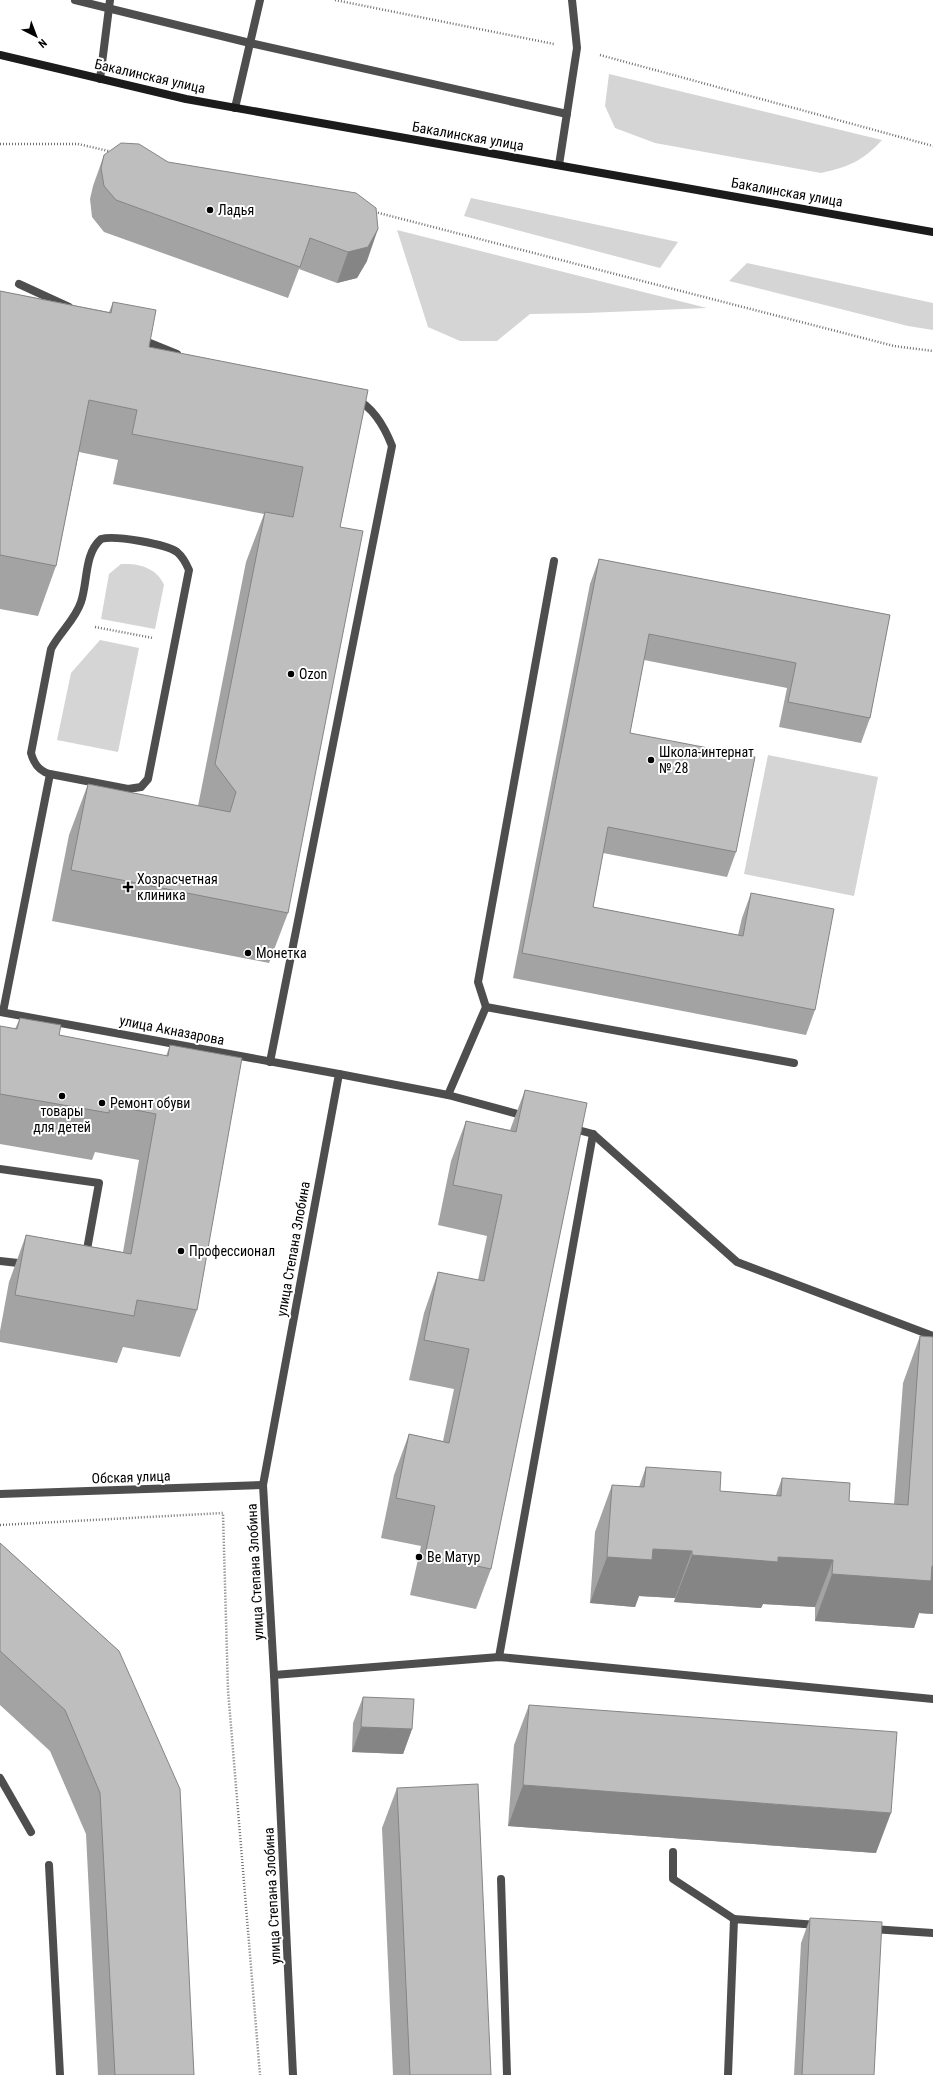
<svg xmlns="http://www.w3.org/2000/svg" width="933" height="2075" viewBox="0 0 933 2075" font-family="'Roboto Condensed',sans-serif">
<style>
.green{fill:#d5d5d5}
.lines{fill:none;stroke-linecap:round;stroke-linejoin:round}
.path{stroke:#707070;stroke-width:2.5;stroke-dasharray:1 2;stroke-linecap:butt}
.service{stroke:#4e4e4e;stroke-width:8}
.minor{stroke:#4e4e4e;stroke-width:8}
.tertiary{stroke:#4e4e4e;stroke-width:8}
.secondary{stroke:#1b1b1b;stroke-width:8}
.wall{fill:#a3a3a3}
.shaded-wall{fill:#858585}
.building{fill:#bebebe;stroke:#858585}
.poi-dot{fill:#000;stroke:#fff;stroke-width:1.5}
.labels{text-anchor:middle;dominant-baseline:central;stroke-width:4;stroke-linejoin:round;paint-order:stroke}
.street-label{font-size:14px;fill:#000;stroke:#fff}
.poi-label{font-size:14px;fill:#000;stroke:#fff;text-anchor:start}
</style>
<rect width="100%" height="100%" fill="#fff"/>
<g class="green">
<path d="M609 74 882 140C863 161 848 167 821 173L655 143 615 128 605 106Z"/>
<polygon points="471,198 678,242 660,268 464,216"/>
<polygon points="397,230 707,308 587,313 530,314 497,341 460,341 428,327"/>
<polygon points="747,263 933,303 933,330 908,326 729,281"/>
<path d="M121 564C139 563 157 568 164 585L155 629 101 619 109 574Z"/>
<polygon points="100,640 139,648 118,752 57,740 71,673"/>
<polygon points="768,755 878,777 854,896 744,874"/>
</g>
<g class="lines">
<g class="path">
<polyline points="335,0 554,44"/>
<polyline points="600,55 933,146"/>
<polyline points="0,144 78,144 113,152"/>
<polyline points="375,212 894,346 933,351"/>
<polyline points="95,627 153,638"/>
<polyline points="0,1525 223,1513 228,1690 260,2075"/>
</g>
<g class="service">
<polyline points="75,0 250,43 567,114"/>
<polyline points="100,79 110,0"/>
<polyline points="235,108 260,0"/>
<polyline points="559,165 577,48 572,0"/>
<polyline points="19,284 69,307"/>
<polyline points="140,339 177,354"/>
<polyline points="486,1007 478,982 554,561"/>
<path d="M3 1012 50 774C39 771 34 764 31 753L51 649C60 632 75 620 81 602 88 581 84 554 101 539 115 535 166 544 177 552 183 557 186 563 189 570L148 779 141 787 128 789 50 774"/>
<path d="M270 1062 392 446C385 428 374 408 356 399"/>
<polyline points="339,1074 448,1095 525,1116"/>
<polyline points="448,1095 486,1007 794,1063"/>
<polyline points="571,1128 593,1134 737,1262 933,1336"/>
<polyline points="0,1169 99,1183 86,1255"/>
<polyline points="0,1261 27,1264"/>
<polyline points="499,1657 593,1134"/>
<polyline points="0,1778 31,1832"/>
<polyline points="673,1852 673,1879 734,1919"/>
<polyline points="49,1865 60,2075"/>
<polyline points="501,1879 507,2075"/>
<polyline points="872,1929 933,1933"/>
<polyline points="728,2075 734,1919 818,1925"/>
</g>
<polyline class="minor" points="274,1675 499,1657 933,1699"/>
<g class="tertiary">
<polyline points="0,1012 339,1074 263,1485 274,1675 293,2075"/>
<polyline points="0,1494 263,1485"/>
</g>
<polyline class="secondary" points="0,55 186,99 933,232"/>
</g>
<g class="wall">
<polygon points="104,155 168,162 367,261 357,278 337,283 299,269 288,298 104,232 92,217 90,199 93,186"/>
<polygon points="0,291 109,312 113,302 149,347 368,390 340,527 288,913 269,963 52,921 69,835 88,784 198,806 246,562 264,514 113,484 118,460 79,452 56,566 38,616 0,609"/>
<polygon points="599,559 890,615 870,718 861,743 779,727 787,688 644,660 630,733 736,852 727,877 603,853 593,907 738,935 742,918 751,893 815,1010 806,1035 513,978 590,584"/>
<polygon points="20,1018 59,1035 166,1056 170,1045 197,1310 180,1357 123,1347 117,1363 0,1342 0,1331 9,1282 26,1235 123,1252 139,1160 95,1152 92,1160 0,1144 0,1026 15,1029"/>
<polygon points="525,1090 491,1569 476,1609 410,1595 421,1546 381,1538 394,1475 409,1434 443,1441 454,1389 409,1380 424,1313 438,1272 478,1280 487,1236 438,1225 451,1161 466,1121 510,1130"/>
<polygon points="920,1336 933,1337 933,1614 919,1613 914,1628 815,1621 815,1607 763,1604 761,1608 674,1602 675,1598 639,1596 635,1607 590,1603 595,1532 612,1485 639,1487 646,1467 720,1491 776,1495 782,1478 849,1501 894,1504 903,1383"/>
<polygon points="0,1543 119,1651 194,2075 98,2075 86,1834 50,1751 0,1705"/>
<polygon points="363,1697 412,1729 403,1754 352,1752 353,1723"/>
<polygon points="529,1705 876,1853 508,1826 514,1745"/>
<polygon points="397,1788 491,2075 393,2075 382,1828"/>
<polygon points="810,1918 874,2075 794,2075 801,1943"/>
</g>
<g class="shaded-wall">
<polygon points="378,229 367,261 357,278 337,283 348,252"/>
<polygon points="653,1549 692,1551 675,1598 639,1596 635,1607 590,1603 607,1557"/>
<polygon points="692,1555 778,1557 833,1560 815,1607 763,1604 761,1608 674,1602"/>
<polygon points="933,1566 933,1614 919,1613 914,1628 815,1621 832,1574"/>
<polygon points="361,1727 412,1729 403,1754 352,1752"/>
<polygon points="523,1785 891,1813 876,1853 508,1826"/>
</g>
<g class="building">
<polygon points="121,143 139,144 168,162 356,193 376,208 378,229 368,247 348,252 310,238 300,267 116,200 104,186 101,168 104,155"/>
<polygon points="0,291 111,313 113,302 156,310 149,347 368,390 340,527 363,531 288,913 71,870 88,784 230,812 236,792 215,764 265,512 293,517 303,467 132,434 137,410 89,400 56,566 0,555"/>
<polygon points="599,559 890,615 870,718 788,702 796,663 649,634 630,733 755,757 736,852 608,827 593,907 743,936 751,893 834,909 815,1010 522,953"/>
<polygon points="20,1018 61,1025 59,1035 168,1056 170,1045 242,1058 197,1310 137,1300 134,1316 15,1295 26,1235 131,1254 156,1114 110,1105 109,1113 0,1094 0,1026 17,1029"/>
<polygon points="525,1090 587,1103 491,1569 425,1555 435,1506 396,1498 409,1434 449,1443 469,1349 424,1340 438,1272 484,1281 502,1195 453,1185 466,1121 516,1132"/>
<polygon points="920,1336 933,1337 933,1566 932,1566 931,1581 832,1574 833,1560 778,1557 778,1562 692,1555 692,1551 653,1549 652,1560 607,1557 612,1485 644,1487 646,1467 721,1472 720,1491 781,1496 782,1478 850,1483 849,1501 908,1505"/>
<polygon points="0,1543 119,1651 180,1789 194,2075 115,2075 100,1793 65,1710 0,1651"/>
<polygon points="363,1697 414,1699 412,1729 361,1727"/>
<polygon points="529,1705 897,1732 891,1813 523,1785"/>
<polygon points="478,1784 491,2075 410,2075 397,1788"/>
<polygon points="810,1918 882,1922 874,2075 802,2075"/>
</g>
<g class="poi-dot">
<circle cx="210" cy="210" r="4"/>
<circle cx="291" cy="674" r="4"/>
<circle cx="651" cy="760" r="4"/>
<path d="M126 881h4v4h4v4h-4v4h-4v-4h-4v-4h4z"/>
<circle cx="248" cy="953" r="4"/>
<circle cx="62" cy="1096" r="4"/>
<circle cx="102" cy="1103" r="4"/>
<circle cx="181" cy="1251" r="4"/>
<circle cx="419" cy="1557" r="4"/>
</g>
<g class="labels">
<g class="street-label">
<text transform="translate(150 76) rotate(13)">Бакалинская улица</text>
<text transform="translate(468 136) rotate(10)">Бакалинская улица</text>
<text transform="translate(787 192) rotate(10)">Бакалинская улица</text>
<text transform="translate(172 1030) rotate(11)">улица Акназарова</text>
<text transform="translate(293 1249) rotate(-80)">улица Степана Злобина</text>
<text transform="translate(131 1477) rotate(-2)">Обская улица</text>
<text transform="translate(255 1572) rotate(-93)">улица Степана Злобина</text>
<text transform="translate(272 1896) rotate(-93)">улица Степана Злобина</text>
</g>
<g class="poi-label">
<text x="218" y="210">Ладья</text>
<text x="299" y="674">Ozon</text>
<text x="659" y="752">Школа-интернат<tspan x="659" dy="16">№ 28</tspan></text>
<text x="137" y="879">Хозрасчетная<tspan x="137" dy="16">клиника</tspan></text>
<text x="256" y="953">Монетка</text>
<text x="110" y="1103">Ремонт обуви</text>
<text x="62" y="1111" text-anchor="middle">товары<tspan x="62" dy="16">для детей</tspan></text>
<text x="189" y="1251">Профессионал</text>
<text x="427" y="1557">Be Матур</text>
</g>
</g>
<g transform="translate(36 36) rotate(138)" stroke="#ffffff" stroke-width="3" paint-order="stroke">
<path d="M0-3L7 15L0 10L-7 15Z" fill="#000000"/>
<text y="-6" font-size="11" font-weight="bold" text-anchor="middle" fill="#000000">N</text>
</g>
</svg>
